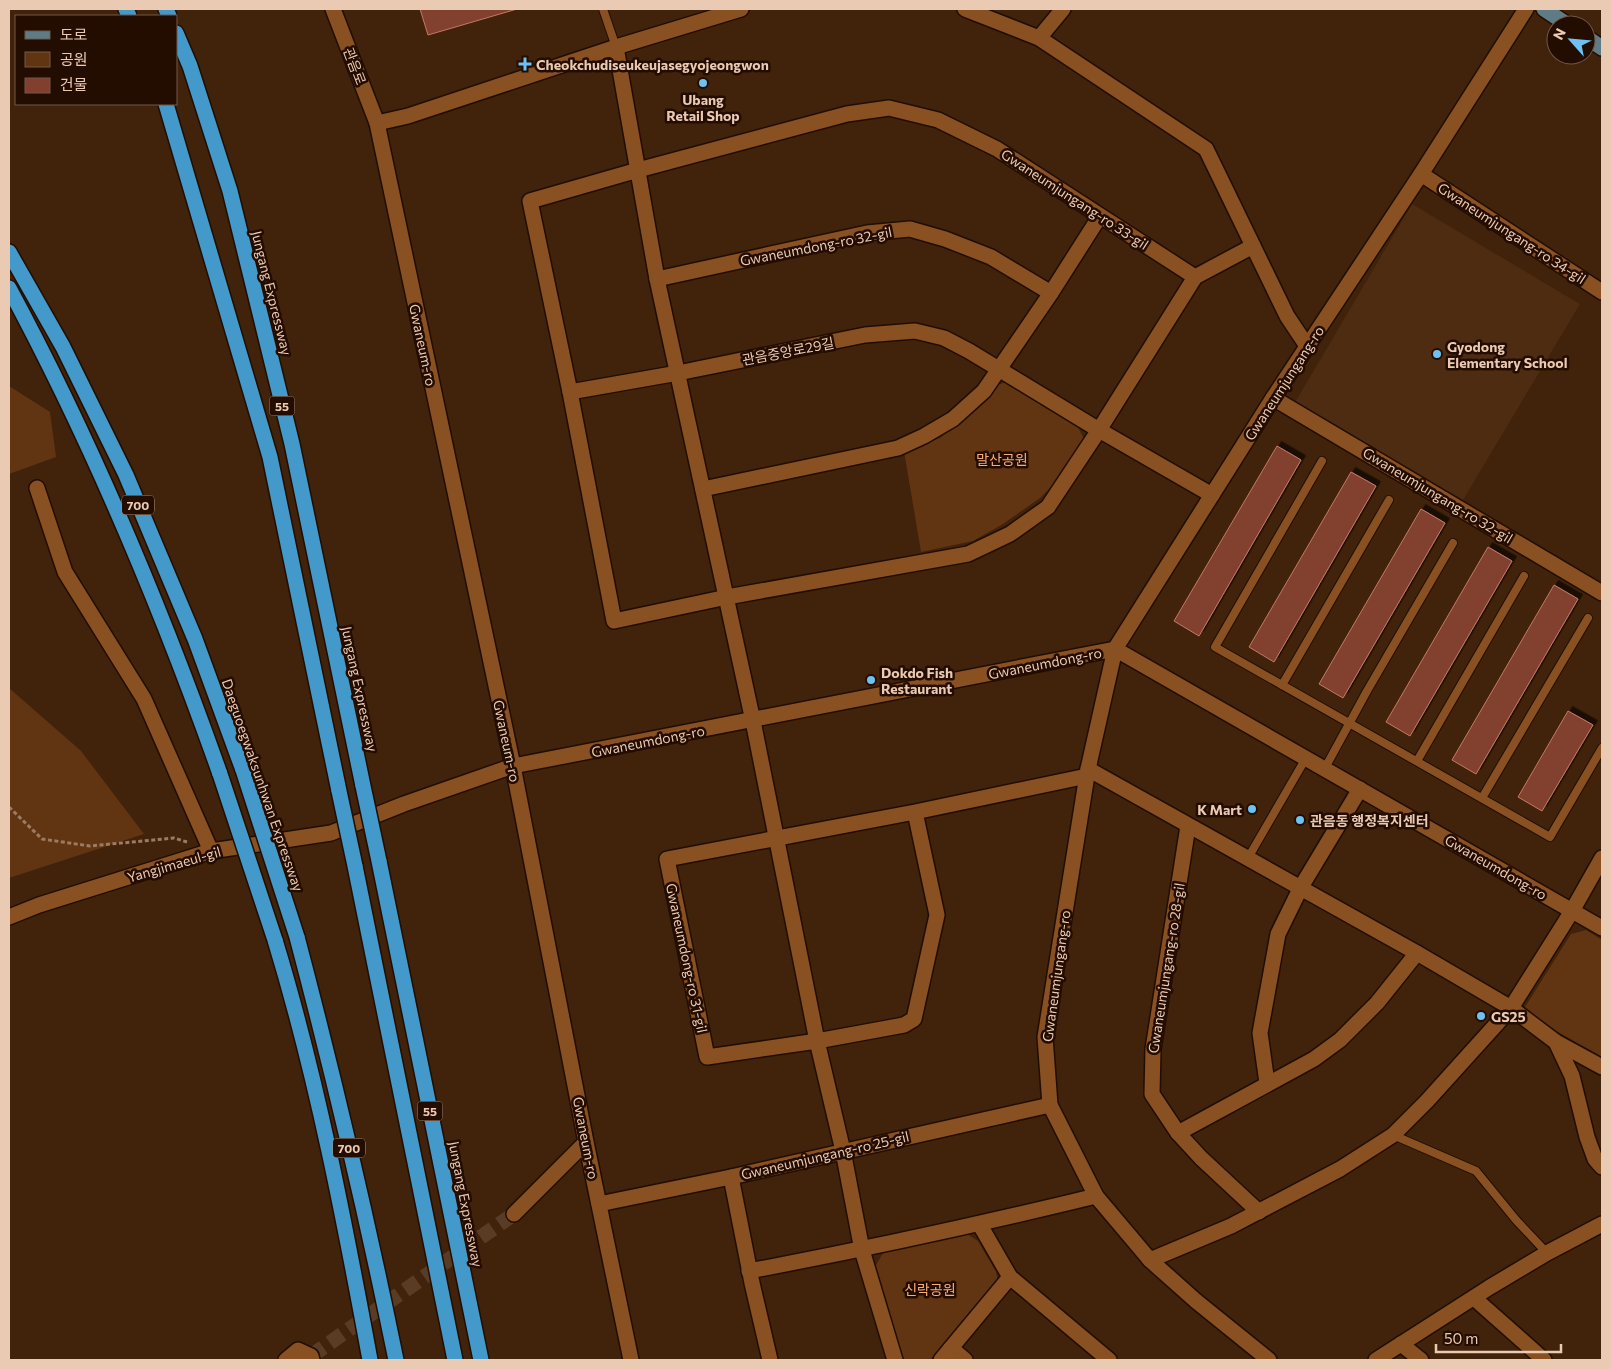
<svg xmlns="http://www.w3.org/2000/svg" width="1611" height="1369" viewBox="0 0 1611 1369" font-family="Commissioner,'Noto Sans KR',sans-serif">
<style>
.built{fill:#4e2c11}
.green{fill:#613511}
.building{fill:#823f2d;stroke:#c47a66;filter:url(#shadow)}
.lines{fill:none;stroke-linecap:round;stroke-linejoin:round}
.street-tunnel{stroke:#5a3b23;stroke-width:15;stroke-dasharray:15 8;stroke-linecap:butt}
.lane-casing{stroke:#210e03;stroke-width:10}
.street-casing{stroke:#210e03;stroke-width:18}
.secondary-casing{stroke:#210e03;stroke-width:18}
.primary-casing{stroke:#210e03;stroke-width:18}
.highway-casing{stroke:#210e03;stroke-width:18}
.path{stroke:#9b7b64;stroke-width:3;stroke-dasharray:4 2.5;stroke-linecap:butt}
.lane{stroke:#895022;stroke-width:8}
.street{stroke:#895022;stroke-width:15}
.secondary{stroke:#895022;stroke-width:15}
.primary{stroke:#5f7c86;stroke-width:15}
.highway{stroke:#4399c9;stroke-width:15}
.highway-bridge-casing{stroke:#210e03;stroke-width:18;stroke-linecap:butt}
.highway-bridge{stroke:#4399c9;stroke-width:15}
.poi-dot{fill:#6ec2f3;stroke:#230c00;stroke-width:2}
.labels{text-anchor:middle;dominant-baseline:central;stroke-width:5;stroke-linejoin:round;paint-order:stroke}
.shield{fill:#230c00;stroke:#af917d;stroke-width:1}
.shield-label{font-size:12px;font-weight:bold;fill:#ebcab3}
.poi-label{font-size:14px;font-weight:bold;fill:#ebcab3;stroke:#230c00;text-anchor:start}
.street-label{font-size:14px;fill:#ebcab3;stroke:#230c00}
.park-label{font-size:14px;fill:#f8ad78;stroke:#230c00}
</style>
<defs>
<filter id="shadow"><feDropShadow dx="4.5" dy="-4.5" stdDeviation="0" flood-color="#0009"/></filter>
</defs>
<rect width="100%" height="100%" fill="#41220a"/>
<polygon class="built" points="1412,204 1580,304 1463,500 1294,404"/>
<g class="green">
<polygon points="1010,381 1076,423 1084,439 1055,483 1040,498 1003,524 973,541 921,552 904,451 940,438 973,412 997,385"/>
<polygon points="9,386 50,412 56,457 9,474"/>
<polygon points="9,688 81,751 144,834 9,878"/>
<polygon points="1586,930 1602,940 1602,1057 1544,1024 1525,1007 1571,934"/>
<polygon points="964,1232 978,1241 996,1272 998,1283 930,1360 902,1360 875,1267 884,1251"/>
</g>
<g class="building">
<polygon points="420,9 517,9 428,35"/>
<polygon points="1277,446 1301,460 1199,636 1174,621"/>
<polygon points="1351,472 1376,486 1274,662 1249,647"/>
<polygon points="1421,509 1445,523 1343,698 1319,684"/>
<polygon points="1488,547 1512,561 1410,736 1386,722"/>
<polygon points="1554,585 1578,599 1476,774 1452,760"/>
<polygon points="1568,711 1593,725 1542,811 1518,797"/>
</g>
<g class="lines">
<polyline class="street-tunnel" points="311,1356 514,1214"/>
<defs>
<g id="lane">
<polyline points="603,9 616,47"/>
<polyline points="1322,461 1215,647 1550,837 1602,748"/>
<polyline points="1282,685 1389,500"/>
<polyline points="1417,761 1524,576"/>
<polyline points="1325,768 1367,691 1453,543"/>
<polyline points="1482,798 1588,618"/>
<polyline points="1248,858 1306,758"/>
<polyline points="1393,1135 1476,1171 1516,1220 1547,1253"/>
</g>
<g id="street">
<polyline points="965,9 1039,38 1206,149 1287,316 1307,346"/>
<polyline points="1039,38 1063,9"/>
<polyline points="616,47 657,279 753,721 817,1041 843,1151 862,1250 895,1360"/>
<polyline points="1421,174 1602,292"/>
<polyline points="1195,277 997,149 938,120 889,108 847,114 638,170 530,201 570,392 614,621 727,597 968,554 1010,534 1048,507 1099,430 1195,277 1253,246"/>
<polyline points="657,279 867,233 910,229 945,239 991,257 1051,293"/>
<polyline points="570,392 678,373 865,335 915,331 944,338 969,351 1099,430 1212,495"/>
<polyline points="1273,398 1602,593"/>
<polyline points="37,488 65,572 144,699 211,851"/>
<polyline points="703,489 898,448 924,436 953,419 984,391 1051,293 1100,216"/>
<polyline points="1088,769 1417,953 1511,1008 1556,1042 1572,1076 1587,1137 1595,1159 1602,1167"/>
<polyline points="915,812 937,915 914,1019 904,1025 817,1041 707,1057 667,859 915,812 1087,776"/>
<polyline points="1188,826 1153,1049 1152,1094 1178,1133 1201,1158 1259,1212"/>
<polyline points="9,917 39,905 211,851 331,833 404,804 513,766 1115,649 1602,928"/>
<polyline points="1556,1042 1602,1067"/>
<polyline points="1267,1083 1260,1033 1278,934 1301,887 1360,789"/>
<polyline points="1178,1133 1314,1059 1340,1040 1377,1003 1417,953"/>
<polyline points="731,1177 752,1283 770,1360"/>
<polyline points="599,1204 731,1177 1050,1105"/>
<polyline points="514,1214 586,1142"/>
<polyline points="980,1225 1010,1277 1109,1360"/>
<polyline points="1150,1260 1231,1226 1340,1169 1393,1135 1427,1101 1511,1008 1572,911 1602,858"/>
<path d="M749 1271C866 1249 981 1224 1096 1196"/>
<polyline points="1474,1298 1544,1360"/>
<polyline points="1401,1344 1421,1360"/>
<polyline points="951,1348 965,1360"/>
<polyline points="286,1360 298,1350 311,1356 312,1360"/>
<polyline points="941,1360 1010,1277"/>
<polyline points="1376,1360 1490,1287 1547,1253 1602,1224"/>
</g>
<g id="secondary">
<polyline points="333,9 377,123 513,766 586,1142 631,1360"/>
<polyline points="377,123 408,116 616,47 741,9"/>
<polyline points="1269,1360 1196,1301 1150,1260 1096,1196 1050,1105 1045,1037 1088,769 1115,649 1273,398 1421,174 1526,9"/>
</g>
<g id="primary">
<polyline points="1544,9 1568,25"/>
<polyline points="1586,37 1602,48"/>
</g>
<g id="highway">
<polyline points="126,9 129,16"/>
<polyline points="166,9 169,16"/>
<polyline points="176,33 190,66 230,191 292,444 363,786"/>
<polyline points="166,104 270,457 339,791"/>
<polyline points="9,252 63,347 126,475 195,639 243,770"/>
<path d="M9 288C93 444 161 607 220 774"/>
<polyline points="379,861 481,1360"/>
<polyline points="355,866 455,1360"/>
<path d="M297 937C334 1077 367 1218 396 1360"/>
<path d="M275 940C317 1078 344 1219 370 1360"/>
</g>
</defs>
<use href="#lane" class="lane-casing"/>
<use href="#street" class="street-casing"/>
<use href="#secondary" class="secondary-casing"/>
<use href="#primary" class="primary-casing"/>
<use href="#highway" class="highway-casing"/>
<polyline class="path" points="9,807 42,839 90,846 174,838 187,842"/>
<use href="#lane" class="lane"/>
<use href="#street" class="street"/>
<use href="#secondary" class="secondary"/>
<use href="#primary" class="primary"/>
<use href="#highway" class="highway"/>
<defs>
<g id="highway-bridge">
<polyline points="243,770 297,937"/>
<polyline points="220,774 275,940"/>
<polyline points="363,786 379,861"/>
<polyline points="339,791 355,866"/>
</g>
</defs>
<use href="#highway-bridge" class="highway-bridge-casing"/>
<use href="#highway-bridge" class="highway-bridge"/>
</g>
<g class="poi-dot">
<path d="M522.5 56.5h5v5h5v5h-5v5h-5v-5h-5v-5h5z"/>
<circle cx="703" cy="83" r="5"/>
<circle cx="1437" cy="354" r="5"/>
<circle cx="871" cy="680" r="5"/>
<circle cx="1252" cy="809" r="5"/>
<circle cx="1300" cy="820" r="5"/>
<circle cx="1481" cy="1016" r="5"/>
</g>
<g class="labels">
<g class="shield">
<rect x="269.5" y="396.5" width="25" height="19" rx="4"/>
<rect x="122" y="495.5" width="32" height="19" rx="4"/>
<rect x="417.5" y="1101.5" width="25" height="19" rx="4"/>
<rect x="333" y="1138.5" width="32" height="19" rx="4"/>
</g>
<g class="shield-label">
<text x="282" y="406">55</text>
<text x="138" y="505">700</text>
<text x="430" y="1111">55</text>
<text x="349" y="1148">700</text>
</g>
<g class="poi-label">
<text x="536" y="64">Cheokchudiseukeujasegyojeongwon</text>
<text x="703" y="99" text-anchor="middle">Ubang<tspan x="703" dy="16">Retail Shop</tspan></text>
<text x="1447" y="346">Gyodong<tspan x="1447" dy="16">Elementary School</tspan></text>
<text x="881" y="672">Dokdo Fish<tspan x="881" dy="16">Restaurant</tspan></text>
<text x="1242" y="809" text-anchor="end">K Mart</text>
<text x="1310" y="820">관음동 행정복지센터</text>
<text x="1491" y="1016">GS25</text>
</g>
<g class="street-label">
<text transform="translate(355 66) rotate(69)">관음로</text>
<text transform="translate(1075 199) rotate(33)">Gwaneumjungang-ro 33-gil</text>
<text transform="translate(1512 233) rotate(33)">Gwaneumjungang-ro 34-gil</text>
<text transform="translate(816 246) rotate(-11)">Gwaneumdong-ro 32-gil</text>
<text transform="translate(272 293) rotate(76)">Jungang Expressway</text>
<text transform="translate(423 345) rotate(78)">Gwaneum-ro</text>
<text transform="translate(788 351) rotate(-11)">관음중앙로29길</text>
<text transform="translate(1284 383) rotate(-57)">Gwaneumjungang-ro</text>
<text transform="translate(1438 495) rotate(31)">Gwaneumjungang-ro 32-gil</text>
<text transform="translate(1045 663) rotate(-11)">Gwaneumdong-ro</text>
<text transform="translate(360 689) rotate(78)">Jungang Expressway</text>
<text transform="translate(507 741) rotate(78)">Gwaneum-ro</text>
<text transform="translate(648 741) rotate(-11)">Gwaneumdong-ro</text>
<text transform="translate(263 785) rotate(71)">Daeguoegwaksunhwan Expressway</text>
<text transform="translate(174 864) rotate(-16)">Yangjimaeul-gil</text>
<text transform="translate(1496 867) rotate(30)">Gwaneumdong-ro</text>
<text transform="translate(687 958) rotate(78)">Gwaneumdong-ro 31-gil</text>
<text transform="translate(1166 968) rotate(-81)">Gwaneumjungang-ro 28-gil</text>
<text transform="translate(1056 976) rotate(-82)">Gwaneumjungang-ro</text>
<text transform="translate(586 1138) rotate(79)">Gwaneum-ro</text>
<text transform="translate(825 1155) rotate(-13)">Gwaneumjungang-ro 25-gil</text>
<text transform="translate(466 1204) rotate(79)">Jungang Expressway</text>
</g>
<g class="park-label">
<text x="1002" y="459">말산공원</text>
<text x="930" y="1289">신락공원</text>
</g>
</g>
<rect width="1611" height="1369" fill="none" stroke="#ebcab3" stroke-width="20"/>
<rect x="15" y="15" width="162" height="90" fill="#230c00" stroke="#735848"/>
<rect x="25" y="31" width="25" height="8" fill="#5f7c86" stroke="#735848"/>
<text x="60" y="40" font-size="15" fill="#ebcab3">도로</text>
<rect x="25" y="52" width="25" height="15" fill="#613511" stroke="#735848"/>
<text x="60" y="65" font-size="15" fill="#ebcab3">공원</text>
<rect x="25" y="78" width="25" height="15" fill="#823f2d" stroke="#735848"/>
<text x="60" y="90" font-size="15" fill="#ebcab3">건물</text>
<g transform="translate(1571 40) rotate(297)"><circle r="24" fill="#230c00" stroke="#735848"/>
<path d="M0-4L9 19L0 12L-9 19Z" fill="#6ec2f3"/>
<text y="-8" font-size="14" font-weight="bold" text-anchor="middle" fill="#ebcab3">N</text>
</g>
<path d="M1436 1344v8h125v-8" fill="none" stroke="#ebcab3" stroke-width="2.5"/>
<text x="1444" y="1344" font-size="15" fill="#ebcab3" stroke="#230c00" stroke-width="4" paint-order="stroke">50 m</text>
</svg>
